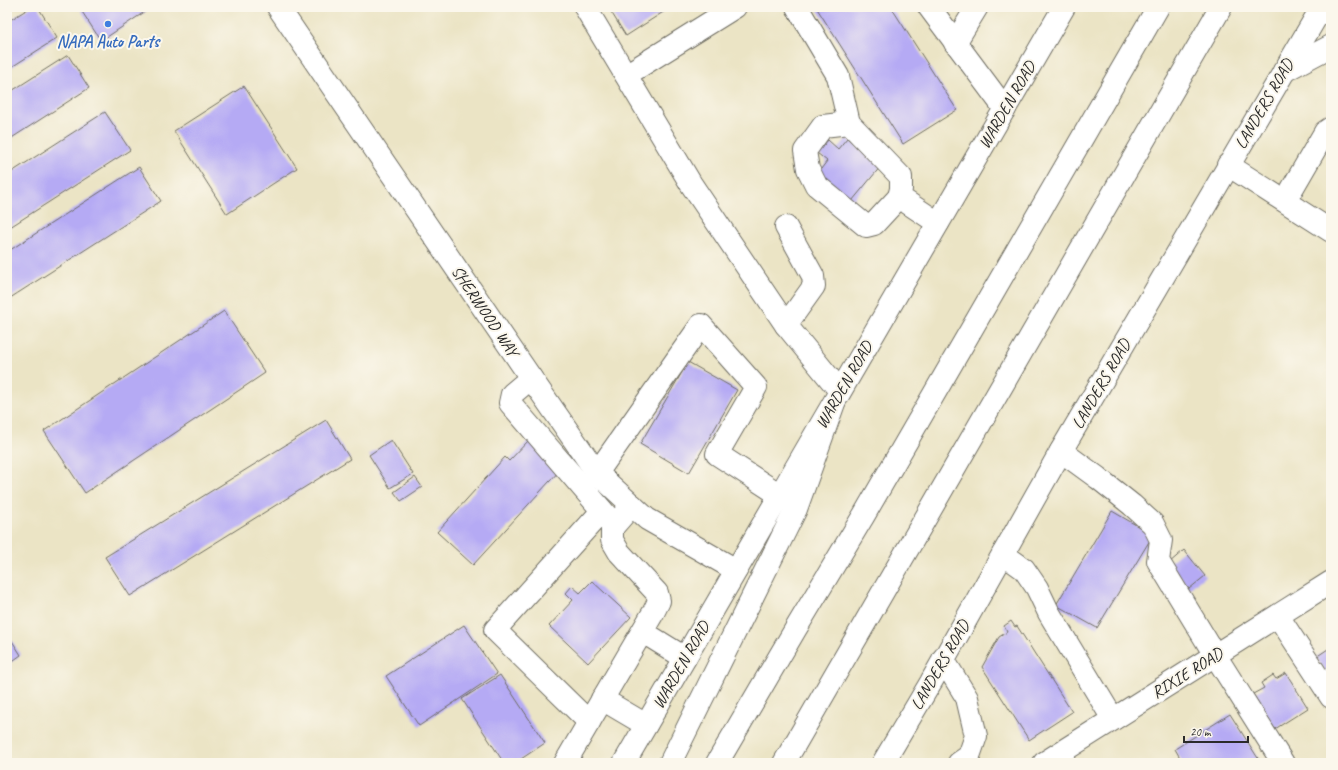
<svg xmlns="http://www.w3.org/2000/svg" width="1338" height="770" viewBox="0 0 1338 770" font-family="Caveat,sans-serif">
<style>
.building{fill:#b5aaf4}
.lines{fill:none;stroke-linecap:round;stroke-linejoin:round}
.minor-casing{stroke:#6e6c61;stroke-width:24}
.major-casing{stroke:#6e6c61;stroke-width:24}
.highway-casing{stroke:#6e6c61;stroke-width:24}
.minor{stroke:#fff;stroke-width:22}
.major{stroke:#fff;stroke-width:22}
.highway{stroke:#fff;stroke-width:22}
.shop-dot{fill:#3f7fe0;stroke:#fbf7ec;stroke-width:1.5}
.labels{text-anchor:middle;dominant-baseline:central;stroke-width:4;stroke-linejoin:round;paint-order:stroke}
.shop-label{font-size:17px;font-weight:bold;fill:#366cbe;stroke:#fbf7ec}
.street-label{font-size:17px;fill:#2b2b2b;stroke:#fbf7ec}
</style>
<rect width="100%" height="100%" fill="#fbf7ec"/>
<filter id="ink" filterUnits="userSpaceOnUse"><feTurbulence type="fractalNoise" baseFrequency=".025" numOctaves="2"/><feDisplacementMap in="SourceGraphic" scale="8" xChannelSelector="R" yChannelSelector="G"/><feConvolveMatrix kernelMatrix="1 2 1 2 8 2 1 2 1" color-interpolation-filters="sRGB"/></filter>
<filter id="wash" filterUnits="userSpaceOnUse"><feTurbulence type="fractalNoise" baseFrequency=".012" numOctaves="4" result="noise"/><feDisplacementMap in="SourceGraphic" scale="16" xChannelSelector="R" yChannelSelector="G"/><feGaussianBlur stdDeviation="0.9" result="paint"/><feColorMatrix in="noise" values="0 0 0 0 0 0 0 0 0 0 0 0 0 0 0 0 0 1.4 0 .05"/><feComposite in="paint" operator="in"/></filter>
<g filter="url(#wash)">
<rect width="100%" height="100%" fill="#ebe4c5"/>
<g id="blocks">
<g class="building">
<polygon points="31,7 38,7 57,38 7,70 7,22"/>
<polygon points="79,7 152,7 101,41"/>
<polygon points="608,7 671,7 626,36"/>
<polygon points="816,7 891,7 957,110 903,144"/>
<polygon points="68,55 89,88 7,141 7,94"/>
<polygon points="244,86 297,168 227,214 174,131"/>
<polygon points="105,112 130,150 7,229 7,175"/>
<polygon points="847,138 881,166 852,201 818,173 827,161 817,153 828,140 838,149"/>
<polygon points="139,167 161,201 7,300 7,252"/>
<polygon points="224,311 265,373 85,493 44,431"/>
<polygon points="688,362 737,390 689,473 640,444"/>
<polygon points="326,420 350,459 130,596 105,557"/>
<polygon points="391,440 413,474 390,488 369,455"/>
<polygon points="529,440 561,469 473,565 437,532 505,457 509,461"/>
<polygon points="415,477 422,487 401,501 394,492"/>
<polygon points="1112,511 1153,535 1097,628 1056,605"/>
<polygon points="1184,550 1205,576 1189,589 1169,563"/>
<polygon points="592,581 631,617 588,663 549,626 573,600 566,593 572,586 580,593"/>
<polygon points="1011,621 1015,627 1017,626 1072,712 1029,740 982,667 999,637 1007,632 1004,626"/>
<polygon points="464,625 497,674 419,726 386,676"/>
<polygon points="7,633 21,655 7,665"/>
<polygon points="1331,647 1331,680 1316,657"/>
<polygon points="1286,673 1308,708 1275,729 1253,694 1264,688 1261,683 1273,675 1276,679"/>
<polygon points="500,675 545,743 515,763 504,763 462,699"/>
<polygon points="1230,714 1261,763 1183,763 1175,749"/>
</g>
</g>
</g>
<g filter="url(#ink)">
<use href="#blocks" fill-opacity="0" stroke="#6e6c61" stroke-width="1"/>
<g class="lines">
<defs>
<g id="minor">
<polyline points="278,7 531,378 597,473 647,519 736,570"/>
<polyline points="585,7 691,184 786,325 840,391"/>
<polyline points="797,7 838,76 849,123 901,177 901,189 899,197 938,223"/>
<polyline points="929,7 1005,109"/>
<polyline points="955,43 977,7"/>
<polyline points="626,75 735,7"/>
<polyline points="849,123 823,126 805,151 808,169 816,185 866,226 874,224 899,197"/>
<polyline points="1228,165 1331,231"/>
<polyline points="1285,201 1325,132 1331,128"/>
<polyline points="786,325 814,286 813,276 786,227"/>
<polyline points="531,378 512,394 510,403 612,522"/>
<polyline points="1061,451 1098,478 1132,505 1153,524 1161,540 1158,561 1215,655 1283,763"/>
<polyline points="597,473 701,325 756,387 717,454 780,495"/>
<polyline points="1003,554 1024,569 1037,588 1049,613 1113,719"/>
<polyline points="1278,616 1331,697"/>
<polyline points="643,632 685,658"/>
<polyline points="943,659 967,698 976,736 969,756 959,763"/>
<polyline points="602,699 646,725"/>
<polyline points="589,722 495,630 602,511"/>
<polyline points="565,763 653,613 659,601 657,593 619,552 612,540 612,528 632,505"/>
<polyline points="1044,763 1331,582"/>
</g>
<g id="major">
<polyline points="1284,71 1331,46"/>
<polyline points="624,763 1064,7"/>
<polyline points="883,763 931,682 1061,451 1322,7"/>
</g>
<g id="highway">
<polyline points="670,763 796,509 834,403"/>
<polyline points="717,763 795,630 864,515 1158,7"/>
<polyline points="784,763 1221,7"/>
</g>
</defs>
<use href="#minor" class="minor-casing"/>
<use href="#major" class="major-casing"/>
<use href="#highway" class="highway-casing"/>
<use href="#minor" class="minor"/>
<use href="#major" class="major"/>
<use href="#highway" class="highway"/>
</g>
</g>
<circle class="shop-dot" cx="108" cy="24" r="4"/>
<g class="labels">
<g class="shop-label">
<text x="108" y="41">NAPA Auto Parts</text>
</g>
<g class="street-label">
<text transform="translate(1264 104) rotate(-60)">LANDERS ROAD</text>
<text transform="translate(1007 105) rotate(-60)">WARDEN ROAD</text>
<text transform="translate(485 311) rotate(56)">SHERWOOD WAY</text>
<text transform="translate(1101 384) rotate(-60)">LANDERS ROAD</text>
<text transform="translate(844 385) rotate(-60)">WARDEN ROAD</text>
<text transform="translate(681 665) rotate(-60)">WARDEN ROAD</text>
<text transform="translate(940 665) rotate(-60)">LANDERS ROAD</text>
<text transform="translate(1187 673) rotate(-32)">RIXIE ROAD</text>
</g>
</g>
<rect width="1338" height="770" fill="none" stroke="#fbf7ec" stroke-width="24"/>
<path d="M1184 736v6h64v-6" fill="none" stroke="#2b2b2b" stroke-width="2"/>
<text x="1190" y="736" font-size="12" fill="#2b2b2b" stroke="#fbf7ec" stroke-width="3" paint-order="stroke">20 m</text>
</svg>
